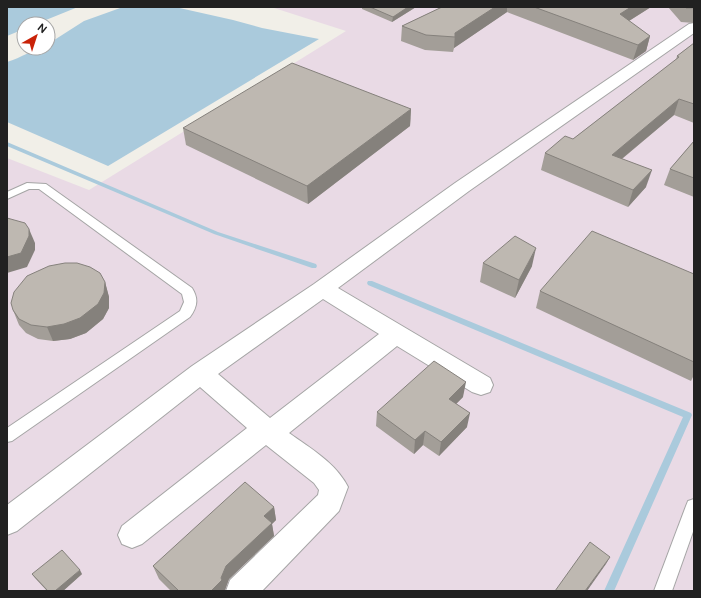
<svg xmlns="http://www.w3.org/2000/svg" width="701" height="598" viewBox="0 0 701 598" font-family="'DM Sans',sans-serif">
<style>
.industrial{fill:#e9dae5}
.water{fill:#aacadc}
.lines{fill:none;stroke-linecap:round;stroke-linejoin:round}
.stream{fill:#aacadc;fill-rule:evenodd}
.service-casing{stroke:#a5a5a5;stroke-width:2}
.minor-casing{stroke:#a5a5a5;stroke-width:2}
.service{fill:#fff;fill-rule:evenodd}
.minor{fill:#fff;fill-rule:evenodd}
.wall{fill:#a39e98}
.shaded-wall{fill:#85817c}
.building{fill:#beb8b1;stroke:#85817c}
</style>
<rect width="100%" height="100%" fill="#f1efe8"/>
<polygon class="industrial" points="271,7 694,7 694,591 7,591 7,158 89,190 346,31"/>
<g class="water">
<polygon points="7,7 78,7 36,24 24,24 24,29 7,36"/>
<path d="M123 7H175L233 20 262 28 319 39 108 166 7 122V62C21 58 34 48 48 48V44L84 21Z"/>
</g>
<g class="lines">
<g class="stream">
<polygon points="7,142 218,232 316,264 317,266 316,268 312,268 214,234 7,146"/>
<polygon points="368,281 372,281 691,413 692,415 614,591 604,591 683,417 368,285 367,283"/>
</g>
<defs>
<g id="service">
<path d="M27 183 46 184 192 288C199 299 197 307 190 317L12 441 7 442V428L180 311 184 302 182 294 39 189H29L7 199V192Z"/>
<polygon points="694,499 694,529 672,591 654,591 686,506 688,501"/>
</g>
<path id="minor" d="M694 23V33L469 191 338 288 490 378 493 385 490 392 481 395 472 392 397 346 289 433C310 448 336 463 348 487L339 511 262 591H226L230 580 318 495 319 490 314 483 266 445 142 544 132 548 122 544 118 535 122 526 247 428 200 387 17 531 7 535V505L192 366 314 284 455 183 689 24ZM323 299 379 334 270 418 218 374Z"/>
</defs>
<use href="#service" class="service-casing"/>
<use href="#minor" class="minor-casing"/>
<use href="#service" class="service"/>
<use href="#minor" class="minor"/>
</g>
<g class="wall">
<polygon points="362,7 416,7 392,22 362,9"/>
<polygon points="442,7 651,7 629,21 650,36 646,51 633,60 507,12 454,48 453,52 425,50 401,41 402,26"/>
<polygon points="668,7 694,7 694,23 681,22"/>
<polygon points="694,43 694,123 674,115 622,159 646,187 628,207 541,170 545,153 573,139 676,60 677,56"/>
<polygon points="411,109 410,126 308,204 186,145 183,128"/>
<polygon points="694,141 694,197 664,185 670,169"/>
<polygon points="483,263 532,266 515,298 480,282"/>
<polygon points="694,274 694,375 691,381 536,308 540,291"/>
<polygon points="105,282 109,297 109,308 103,319 86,333 70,339 53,341 38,339 26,333 19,325 13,310"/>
<polygon points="463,397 456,404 467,427 439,456 423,445 414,454 376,426 377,412"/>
<polygon points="274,507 276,520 272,524 274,536 229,579 225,590 225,591 171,591 159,579 153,566"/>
<polygon points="32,574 82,574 63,591 47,591 35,578"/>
</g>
<g class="shaded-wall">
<polygon points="408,7 416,7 392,22 393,17"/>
<polygon points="495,7 507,7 507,12 454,48 455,33"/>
<polygon points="631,7 651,7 616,29 620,14"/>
<polygon points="650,36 646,51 633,60 638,45"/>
<polygon points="679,99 674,115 607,171 612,155"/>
<polygon points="411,109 410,126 308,204 307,186"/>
<polygon points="652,170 646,187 628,207 633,190"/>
<polygon points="29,229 35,243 35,250 27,267 7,273 7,257"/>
<polygon points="536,248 532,266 515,298 519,280"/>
<polygon points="105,282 109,297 109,308 103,319 86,333 70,339 53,341 47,327"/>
<polygon points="466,382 463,397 447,413 449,399"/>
<polygon points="470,413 467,427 439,456 441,442"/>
<polygon points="425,431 423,445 414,454 415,440"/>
<polygon points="274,507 276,520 272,524 274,536 229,579 225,590 225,591 211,591 221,578 226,566 264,516"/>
<polygon points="610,557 606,564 587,591 585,591"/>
<polygon points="80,570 82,574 63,591 55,591"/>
</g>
<g class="building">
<polygon points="370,7 408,7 393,17"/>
<polygon points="442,7 495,7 455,33 455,37 426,35 402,26"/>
<polygon points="534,7 631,7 620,14 650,36 638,45"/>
<polygon points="685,7 694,7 694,8 686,8"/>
<polygon points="694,43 694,104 679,99 612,155 652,170 633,190 545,153 565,136 573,139 679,57 677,56"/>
<polygon points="292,63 411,109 307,186 183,128"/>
<polygon points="694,141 694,178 670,169"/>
<polygon points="7,218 25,223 29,229 29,236 21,253 7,257"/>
<polygon points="592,231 694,274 694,362 540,291"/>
<polygon points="515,236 536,248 519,280 483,263"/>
<polygon points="65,263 77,263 90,267 100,273 105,282 104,293 98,304 80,318 64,324 47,327 31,325 19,319 13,310 11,303 14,292 27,276 49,266"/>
<polygon points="434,361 466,382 449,399 470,413 441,442 425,431 415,440 377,412"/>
<polygon points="245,482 274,507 264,516 272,523 226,566 221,578 222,580 211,591 179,591 153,566"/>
<polygon points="590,542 610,557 585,591 555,591"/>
<polygon points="62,550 80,570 55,591 48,591 32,574"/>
</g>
<rect width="701" height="598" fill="none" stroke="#212121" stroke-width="16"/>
<g transform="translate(36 36) rotate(39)"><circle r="19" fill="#ffffff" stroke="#a6a6a6"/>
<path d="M0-3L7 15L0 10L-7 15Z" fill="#c92208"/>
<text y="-6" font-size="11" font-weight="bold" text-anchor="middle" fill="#212121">N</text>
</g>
</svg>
